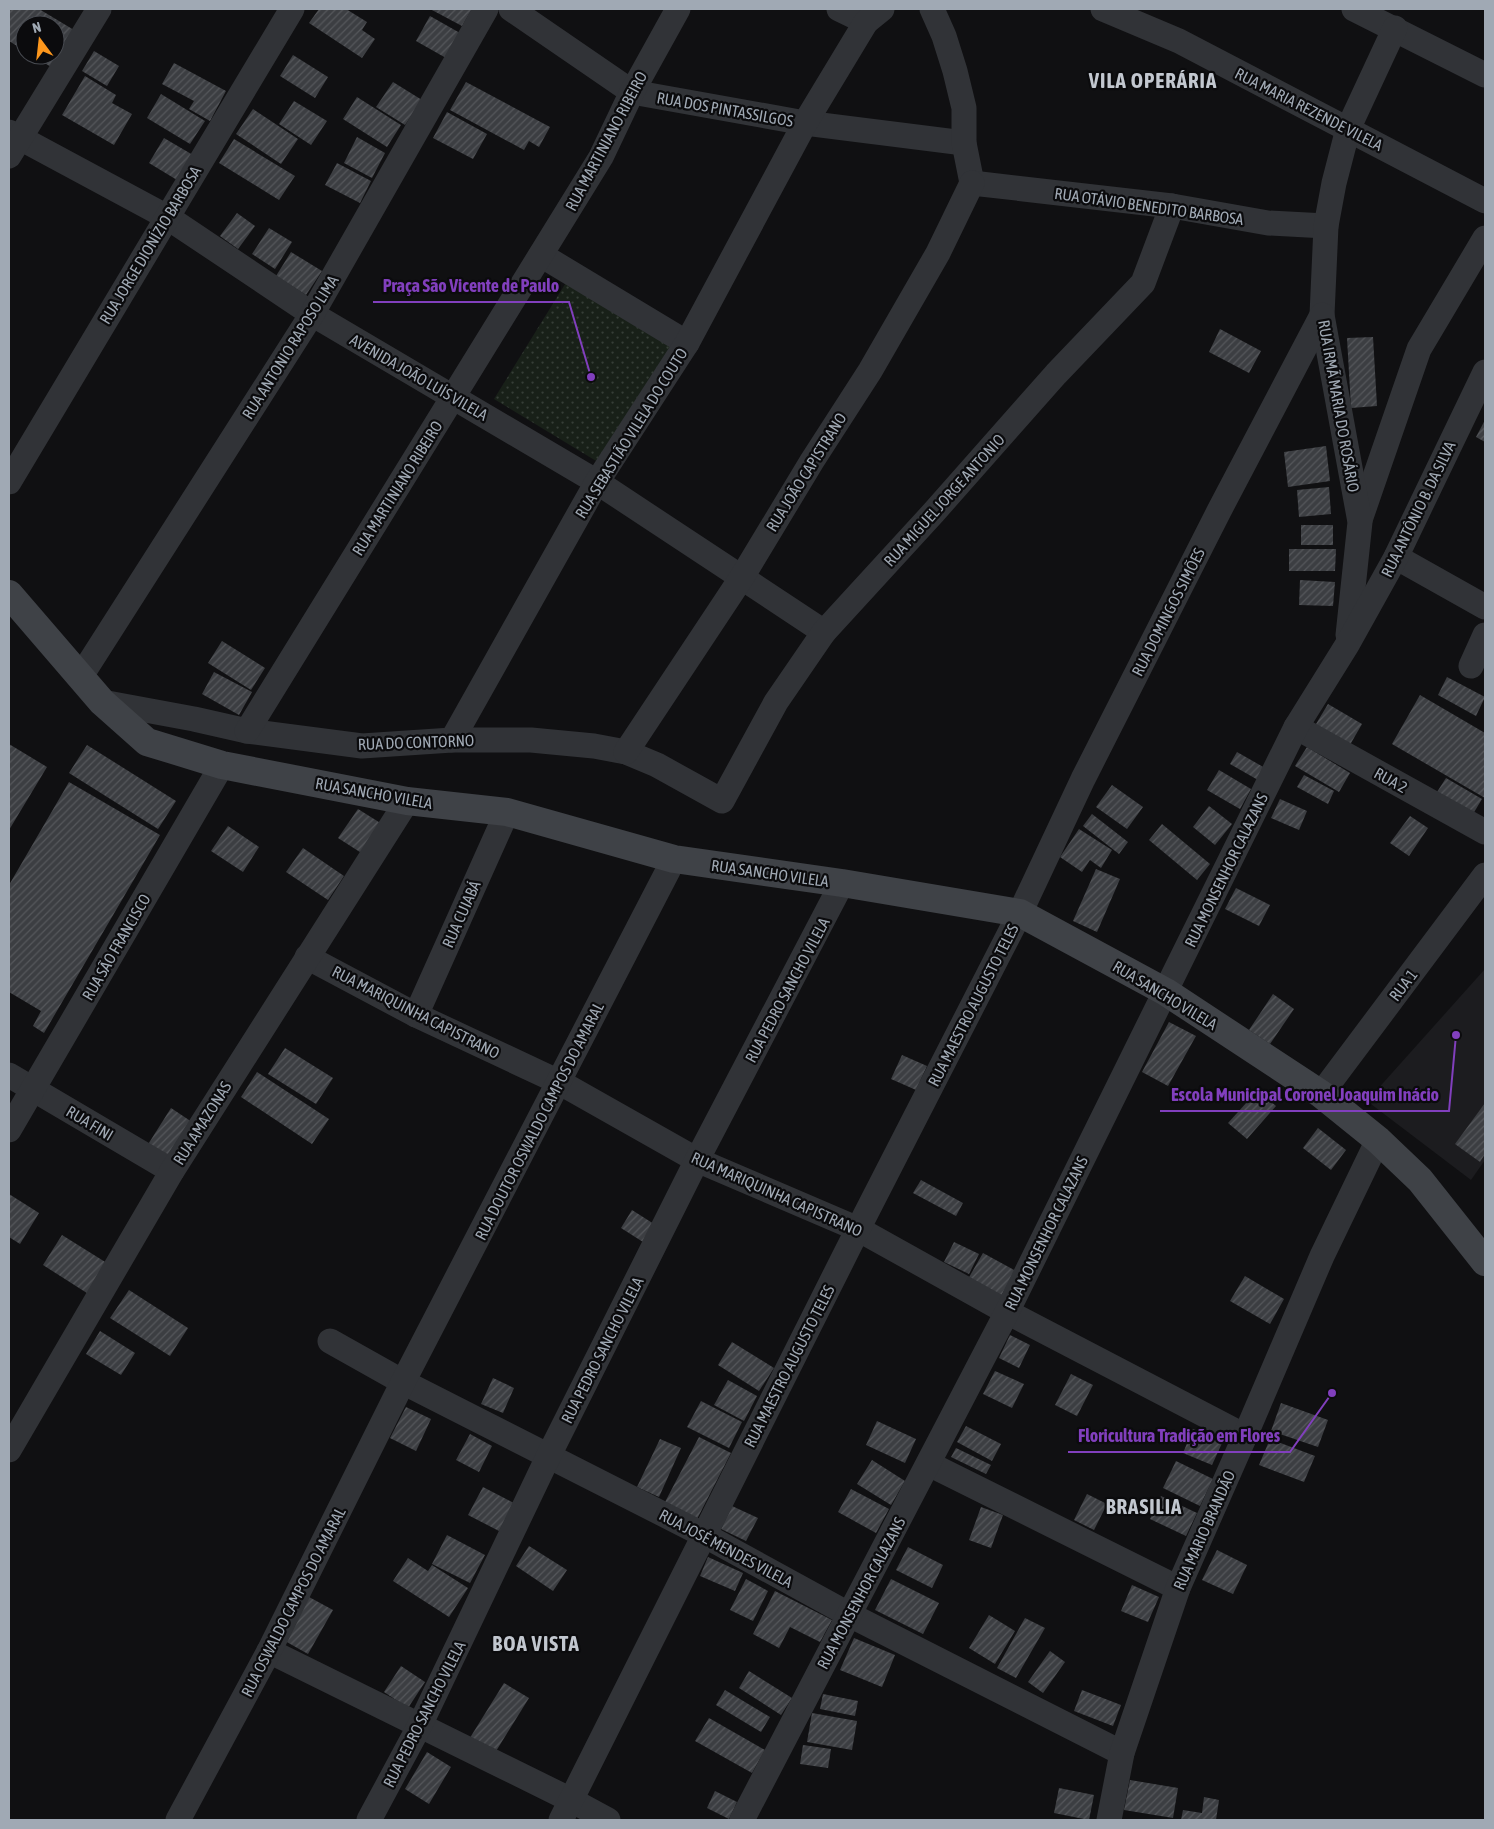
<svg xmlns="http://www.w3.org/2000/svg" width="1494" height="1829" viewBox="0 0 1494 1829" font-family="'Asap Condensed',sans-serif">
<style>
.built{fill:#1c1c1f}
.park{fill:url(#park-dots)}
.building{fill:url(#building-hatch)}
.lines{fill:none;stroke-linecap:round;stroke-linejoin:round}
.minor{stroke:#313337;stroke-width:25}
.secondary{stroke:#3f4247;stroke-width:28}
.labels{text-anchor:middle;dominant-baseline:central;stroke-width:4.5;stroke-linejoin:round;paint-order:stroke}
.street-label{font-size:16px;fill:#a0a9b4;stroke:#0b0b0d}
.district-label{font-size:21px;font-weight:bold;letter-spacing:1px;fill:#c2c7cf;stroke:#0b0b0d}
.leader{fill:none;stroke:#813fbd;stroke-width:2}
.callout-dot{fill:#813fbd;stroke:#0b0b0d;stroke-width:2}
.callout-label{font-size:18px;text-anchor:middle;font-weight:bold;fill:#813fbd;stroke:#0b0b0d;stroke-width:4.5;stroke-linejoin:round;paint-order:stroke}
</style>
<defs>
<pattern id="park-dots" width="8" height="8" patternUnits="userSpaceOnUse" patternTransform="scale(1.25)"><rect width="8" height="8" fill="#182018"/><path d="M2 2h.1M6 6h.1" fill="none" stroke="#363e37" stroke-width="1.8" stroke-linecap="round"/></pattern>
<pattern id="building-hatch" width="6" height="6" patternUnits="userSpaceOnUse" patternTransform="scale(1.25)"><rect width="6" height="6" fill="#3c3e42"/><path d="M-1 1l2-2M0 6l6-6M5 7l2-2" fill="none" stroke="#55575b"/></pattern>
</defs>
<rect width="100%" height="100%" fill="#101012"/>
<polygon class="built" points="1485,969 1485,1160 1471,1180 1367,1101"/>
<polygon class="park" points="567,281 688,356 616,473 494,399"/>
<g class="building">
<polygon points="9,9 39,9 74,30 51,67 32,55 55,55 55,25 25,25 25,51 9,41"/>
<polygon points="319,9 346,9 367,22 362,30 375,39 362,58 309,23"/>
<polygon points="433,9 472,9 462,26 432,10"/>
<polygon points="430,16 460,33 446,58 416,41"/>
<polygon points="94,51 119,66 107,86 82,71"/>
<polygon points="293,55 328,77 315,98 280,76"/>
<polygon points="174,63 226,91 210,121 189,109 194,101 162,84"/>
<polygon points="85,76 116,95 112,103 132,114 114,145 62,115"/>
<polygon points="393,82 422,100 405,125 376,107"/>
<polygon points="466,82 550,127 539,147 529,141 524,150 450,110"/>
<polygon points="161,94 205,121 190,144 147,118"/>
<polygon points="357,97 401,125 387,147 343,119"/>
<polygon points="294,101 327,121 311,145 279,124"/>
<polygon points="253,109 298,139 281,164 236,134"/>
<polygon points="447,112 487,134 473,159 433,138"/>
<polygon points="357,137 385,153 372,178 344,163"/>
<polygon points="164,138 193,155 177,180 149,163"/>
<polygon points="234,139 295,176 279,200 219,163"/>
<polygon points="337,163 371,181 360,203 325,185"/>
<polygon points="237,213 255,226 238,249 220,236"/>
<polygon points="269,228 292,242 275,269 252,254"/>
<polygon points="291,252 322,271 306,295 276,276"/>
<polygon points="1220,329 1261,351 1249,373 1209,352"/>
<polygon points="1373,337 1377,406 1351,408 1347,338"/>
<polygon points="1485,420 1485,442 1476,437"/>
<polygon points="1326,446 1330,481 1288,487 1284,452"/>
<polygon points="1329,487 1331,514 1299,517 1297,490"/>
<rect x="1301" y="525" width="32" height="20"/>
<polygon points="1289,549 1336,549 1335,571 1289,571"/>
<polygon points="1300,580 1335,582 1333,606 1299,605"/>
<polygon points="222,641 265,668 251,690 208,663"/>
<polygon points="214,672 252,692 239,715 202,694"/>
<polygon points="1447,677 1485,697 1476,716 1438,695"/>
<polygon points="1420,695 1485,733 1485,798 1392,744"/>
<polygon points="1328,704 1362,724 1347,750 1313,729"/>
<polygon points="9,744 47,767 9,830"/>
<polygon points="87,745 176,801 158,829 69,773"/>
<polygon points="1307,747 1350,773 1339,792 1295,766"/>
<polygon points="1237,752 1265,768 1258,780 1230,764"/>
<polygon points="1219,770 1251,789 1240,809 1207,790"/>
<polygon points="1304,775 1334,791 1328,804 1297,787"/>
<polygon points="1446,778 1482,799 1473,814 1437,792"/>
<polygon points="69,782 160,835 44,1033 33,1026 41,1011 9,992 9,885"/>
<polygon points="1112,785 1143,807 1127,829 1096,807"/>
<polygon points="1280,799 1307,811 1299,830 1271,818"/>
<polygon points="1209,806 1232,824 1215,845 1193,827"/>
<polygon points="358,809 382,824 363,854 338,838"/>
<polygon points="1092,814 1128,842 1119,854 1083,826"/>
<polygon points="1410,816 1428,828 1409,856 1390,843"/>
<polygon points="1162,824 1210,864 1197,880 1149,840"/>
<polygon points="228,826 259,847 243,872 211,851"/>
<polygon points="1079,829 1112,850 1101,868 1090,860 1082,872 1060,857"/>
<polygon points="303,848 344,876 328,900 286,872"/>
<polygon points="1096,869 1120,879 1097,932 1073,921"/>
<polygon points="1236,888 1270,905 1259,926 1225,909"/>
<polygon points="1273,994 1294,1009 1270,1044 1249,1030"/>
<polygon points="1169,1022 1196,1036 1168,1086 1142,1072"/>
<polygon points="285,1048 333,1078 316,1104 268,1074"/>
<polygon points="902,1055 927,1066 916,1090 891,1079"/>
<polygon points="257,1072 329,1119 312,1144 241,1097"/>
<polygon points="1258,1090 1276,1106 1247,1139 1228,1123"/>
<polygon points="1485,1103 1485,1154 1480,1162 1455,1144"/>
<polygon points="171,1108 192,1122 168,1160 147,1146"/>
<polygon points="1318,1128 1346,1150 1331,1170 1303,1148"/>
<polygon points="921,1180 963,1203 956,1216 913,1193"/>
<polygon points="9,1194 39,1213 20,1244 9,1237"/>
<polygon points="632,1210 654,1224 643,1242 621,1228"/>
<polygon points="62,1235 110,1265 90,1295 43,1265"/>
<polygon points="954,1242 979,1254 969,1274 944,1262"/>
<polygon points="983,1253 1016,1271 1001,1296 968,1279"/>
<polygon points="1245,1276 1284,1299 1270,1324 1230,1301"/>
<polygon points="129,1290 188,1328 170,1356 110,1318"/>
<polygon points="100,1331 135,1353 121,1375 86,1354"/>
<polygon points="1010,1335 1030,1345 1019,1368 999,1358"/>
<polygon points="732,1342 774,1368 759,1391 718,1365"/>
<polygon points="995,1371 1024,1384 1012,1408 983,1394"/>
<polygon points="1071,1374 1093,1385 1077,1416 1055,1405"/>
<polygon points="493,1378 514,1388 503,1413 481,1404"/>
<polygon points="728,1380 757,1396 744,1421 714,1405"/>
<polygon points="701,1401 742,1422 729,1448 687,1427"/>
<polygon points="1281,1403 1328,1420 1318,1447 1271,1431"/>
<polygon points="406,1407 431,1419 416,1451 390,1438"/>
<polygon points="877,1421 916,1439 905,1463 866,1445"/>
<polygon points="966,1426 1001,1444 992,1461 957,1442"/>
<polygon points="1193,1429 1223,1441 1212,1465 1183,1453"/>
<polygon points="470,1434 492,1446 479,1472 456,1460"/>
<polygon points="699,1437 731,1453 696,1521 664,1504"/>
<polygon points="660,1439 681,1448 659,1497 637,1487"/>
<polygon points="1270,1439 1315,1456 1304,1482 1259,1465"/>
<polygon points="956,1448 991,1465 986,1474 951,1457"/>
<polygon points="872,1460 905,1481 891,1505 857,1484"/>
<polygon points="1176,1461 1213,1479 1200,1506 1163,1488"/>
<polygon points="483,1487 514,1503 499,1531 468,1515"/>
<polygon points="851,1489 889,1509 876,1533 838,1512"/>
<polygon points="1087,1494 1107,1504 1094,1530 1074,1520"/>
<polygon points="1161,1496 1197,1513 1186,1536 1150,1519"/>
<polygon points="732,1506 758,1518 746,1541 721,1529"/>
<polygon points="981,1507 1003,1515 991,1548 969,1540"/>
<polygon points="447,1535 485,1555 470,1583 432,1564"/>
<polygon points="529,1546 567,1570 553,1591 516,1566"/>
<polygon points="908,1547 943,1565 932,1588 896,1570"/>
<polygon points="1217,1550 1247,1565 1233,1594 1202,1580"/>
<polygon points="708,1557 743,1573 735,1591 700,1576"/>
<polygon points="408,1558 428,1571 432,1565 468,1588 449,1617 393,1581"/>
<polygon points="746,1579 768,1591 753,1621 730,1610"/>
<polygon points="891,1579 939,1603 923,1634 875,1610"/>
<polygon points="1132,1585 1159,1597 1148,1622 1121,1611"/>
<polygon points="775,1591 832,1620 820,1642 790,1627 779,1648 753,1634"/>
<polygon points="309,1597 333,1610 308,1654 285,1641"/>
<polygon points="989,1615 1015,1631 995,1664 969,1648"/>
<polygon points="1025,1618 1045,1628 1016,1678 997,1668"/>
<polygon points="854,1638 895,1655 882,1687 840,1670"/>
<polygon points="1050,1651 1065,1662 1043,1693 1028,1682"/>
<polygon points="401,1666 425,1682 408,1708 384,1692"/>
<polygon points="749,1671 792,1698 781,1715 739,1688"/>
<polygon points="504,1683 529,1698 493,1756 468,1741"/>
<polygon points="725,1690 770,1717 761,1732 716,1705"/>
<polygon points="1082,1690 1121,1705 1113,1726 1074,1711"/>
<polygon points="823,1694 858,1701 855,1716 820,1709"/>
<polygon points="812,1713 857,1721 852,1750 807,1742"/>
<polygon points="709,1718 765,1750 752,1773 695,1741"/>
<polygon points="803,1745 831,1749 828,1768 800,1764"/>
<polygon points="427,1752 451,1767 429,1804 405,1789"/>
<polygon points="1130,1780 1178,1788 1173,1818 1124,1810"/>
<polygon points="1059,1788 1094,1795 1089,1820 1054,1813"/>
<polygon points="715,1791 737,1802 729,1819 707,1808"/>
<polygon points="1204,1797 1219,1800 1216,1820 1181,1820 1183,1810 1202,1813"/>
</g>
<g class="lines">
<g class="minor">
<polyline points="511,9 632,92 805,123 964,143"/>
<polyline points="839,9 866,22"/>
<polyline points="932,9 944,36 955,71 964,108 964,143 972,183"/>
<polyline points="1103,9 1179,41 1485,201"/>
<polyline points="1354,9 1485,75"/>
<polyline points="9,132 167,217 312,314 597,482 824,632"/>
<polyline points="9,156 99,9"/>
<polyline points="972,183 1172,206 1268,223 1326,226"/>
<polyline points="541,255 687,343"/>
<polyline points="9,482 292,9"/>
<polyline points="1360,520 1419,349 1485,238"/>
<polyline points="1396,557 1485,607"/>
<polyline points="1348,635 1360,522 1322,315 1326,226 1334,183 1348,129 1395,28"/>
<polyline points="1471,666 1485,635"/>
<polyline points="81,676 312,314 486,9"/>
<polyline points="102,702 194,719 247,731 362,746 452,740 531,740 594,746 626,752 657,765 722,801 776,702 824,632 934,512 1056,374 1143,283 1172,206"/>
<polyline points="1296,727 1485,832"/>
<polyline points="247,731 601,157 632,92 678,9"/>
<polyline points="452,740 597,482 687,343 805,123 866,22 882,9"/>
<polyline points="626,752 742,577 812,461 870,371 938,253 972,183"/>
<polyline points="307,957 416,1015 559,1082 697,1160 858,1229 1007,1312 1245,1436"/>
<polyline points="416,1015 507,812"/>
<polyline points="9,1075 172,1171"/>
<polyline points="1321,1094 1485,875"/>
<polyline points="9,1130 222,765"/>
<polyline points="330,1341 403,1382 704,1535 850,1615 1122,1753"/>
<polyline points="9,1450 172,1171 407,801"/>
<polyline points="929,1464 1178,1588"/>
<polyline points="269,1651 571,1800 608,1820"/>
<polyline points="178,1820 269,1651 403,1382 674,859"/>
<polyline points="369,1820 420,1725 549,1455 697,1160 842,883"/>
<polyline points="561,1820 858,1229 1020,913 1083,779 1219,511 1322,315"/>
<polyline points="742,1820 1007,1312 1296,727 1347,645 1396,557 1485,372"/>
<polyline points="1109,1820 1122,1753 1178,1588 1245,1436 1322,1256 1378,1140"/>
</g>
<polyline class="secondary" points="9,594 102,702 147,742 222,765 407,801 507,812 674,859 842,883 1020,913 1166,992 1321,1094 1378,1140 1420,1180 1485,1262"/>
</g>
<g class="labels">
<g class="street-label">
<text transform="translate(725 109) rotate(10)">RUA DOS PINTASSILGOS</text>
<text transform="translate(1309 109) rotate(27)">RUA MARIA REZENDE VILELA</text>
<text transform="translate(606 141) rotate(-62)">RUA MARTINIANO RIBEIRO</text>
<text transform="translate(1149 206) rotate(8)">RUA OTÁVIO BENEDITO BARBOSA</text>
<text transform="translate(150 245) rotate(-59)">RUA JORGE DIONÍZIO BARBOSA</text>
<text transform="translate(290 347) rotate(-58)">RUA ANTONIO RAPOSO LIMA</text>
<text transform="translate(419 377) rotate(30)">AVENIDA JOÃO LUÍS VILELA</text>
<text transform="translate(1339 406) rotate(80)">RUA IRMÃ MARIA DO ROSÁRIO</text>
<text transform="translate(631 433) rotate(-58)">RUA SEBASTIÃO VILELA DO COUTO</text>
<text transform="translate(806 472) rotate(-58)">RUA JOÃO CAPISTRANO</text>
<text transform="translate(397 488) rotate(-58)">RUA MARTINIANO RIBEIRO</text>
<text transform="translate(944 500) rotate(-48)">RUA MIGUEL JORGE ANTONIO</text>
<text transform="translate(1418 509) rotate(-64)">RUA ANTÔNIO B. DA SILVA</text>
<text transform="translate(1168 612) rotate(-63)">RUA DOMINGOS SIMÕES</text>
<text transform="translate(416 742) rotate(-2)">RUA DO CONTORNO</text>
<text transform="translate(1391 780) rotate(29)">RUA 2</text>
<text transform="translate(374 793) rotate(10)">RUA SANCHO VILELA</text>
<text transform="translate(1226 870) rotate(-64)">RUA MONSENHOR CALAZANS</text>
<text transform="translate(770 873) rotate(8)">RUA SANCHO VILELA</text>
<text transform="translate(461 914) rotate(-66)">RUA CUIABÁ</text>
<text transform="translate(116 947) rotate(-60)">RUA SÃO FRANCISCO</text>
<text transform="translate(1403 985) rotate(-53)">RUA 1</text>
<text transform="translate(787 990) rotate(-62)">RUA PEDRO SANCHO VILELA</text>
<text transform="translate(1165 995) rotate(31)">RUA SANCHO VILELA</text>
<text transform="translate(973 1005) rotate(-63)">RUA MAESTRO AUGUSTO TELES</text>
<text transform="translate(416 1012) rotate(27)">RUA MARIQUINHA CAPISTRANO</text>
<text transform="translate(539 1121) rotate(-63)">RUA DOUTOR OSWALDO CAMPOS DO AMARAL</text>
<text transform="translate(90 1123) rotate(31)">RUA FINI</text>
<text transform="translate(202 1123) rotate(-58)">RUA AMAZONAS</text>
<text transform="translate(777 1194) rotate(24)">RUA MARIQUINHA CAPISTRANO</text>
<text transform="translate(1046 1233) rotate(-64)">RUA MONSENHOR CALAZANS</text>
<text transform="translate(602 1350) rotate(-63)">RUA PEDRO SANCHO VILELA</text>
<text transform="translate(789 1366) rotate(-63)">RUA MAESTRO AUGUSTO TELES</text>
<text transform="translate(1204 1530) rotate(-66)">RUA MARIO BRANDÃO</text>
<text transform="translate(726 1548) rotate(28)">RUA JOSÉ MENDES VILELA</text>
<text transform="translate(861 1593) rotate(-62)">RUA MONSENHOR CALAZANS</text>
<text transform="translate(293 1602) rotate(-63)">RUA OSWALDO CAMPOS DO AMARAL</text>
<text transform="translate(424 1714) rotate(-63)">RUA PEDRO SANCHO VILELA</text>
</g>
<g class="district-label">
<text x="1153" y="80">VILA OPERÁRIA</text>
<text x="1144" y="1506">BRASILIA</text>
<text x="536" y="1643">BOA VISTA</text>
</g>
</g>
<path class="leader" d="M591 377L569 302H373M1456 1035L1449 1111H1160M1332 1393L1290 1452H1068"/>
<g class="callout-dot">
<circle cx="591" cy="377" r="5"/>
<circle cx="1456" cy="1035" r="5"/>
<circle cx="1332" cy="1393" r="5"/>
</g>
<g class="callout-label">
<text x="471" y="292">Praça São Vicente de Paulo</text>
<text x="1305" y="1101">Escola Municipal Coronel Joaquim Inácio</text>
<text x="1179" y="1442">Floricultura Tradição em Flores</text>
</g>
<rect width="1494" height="1829" fill="none" stroke="#a0a9b4" stroke-width="20"/>
<g transform="translate(40 40) rotate(345)"><circle r="24" fill="#0b0b0d" stroke="#474a50"/>
<path d="M0-4L9 19L0 12L-9 19Z" fill="#fd971d"/>
<text y="-8" font-size="14" font-weight="bold" text-anchor="middle" fill="#a0a9b4">N</text>
</g>
</svg>
